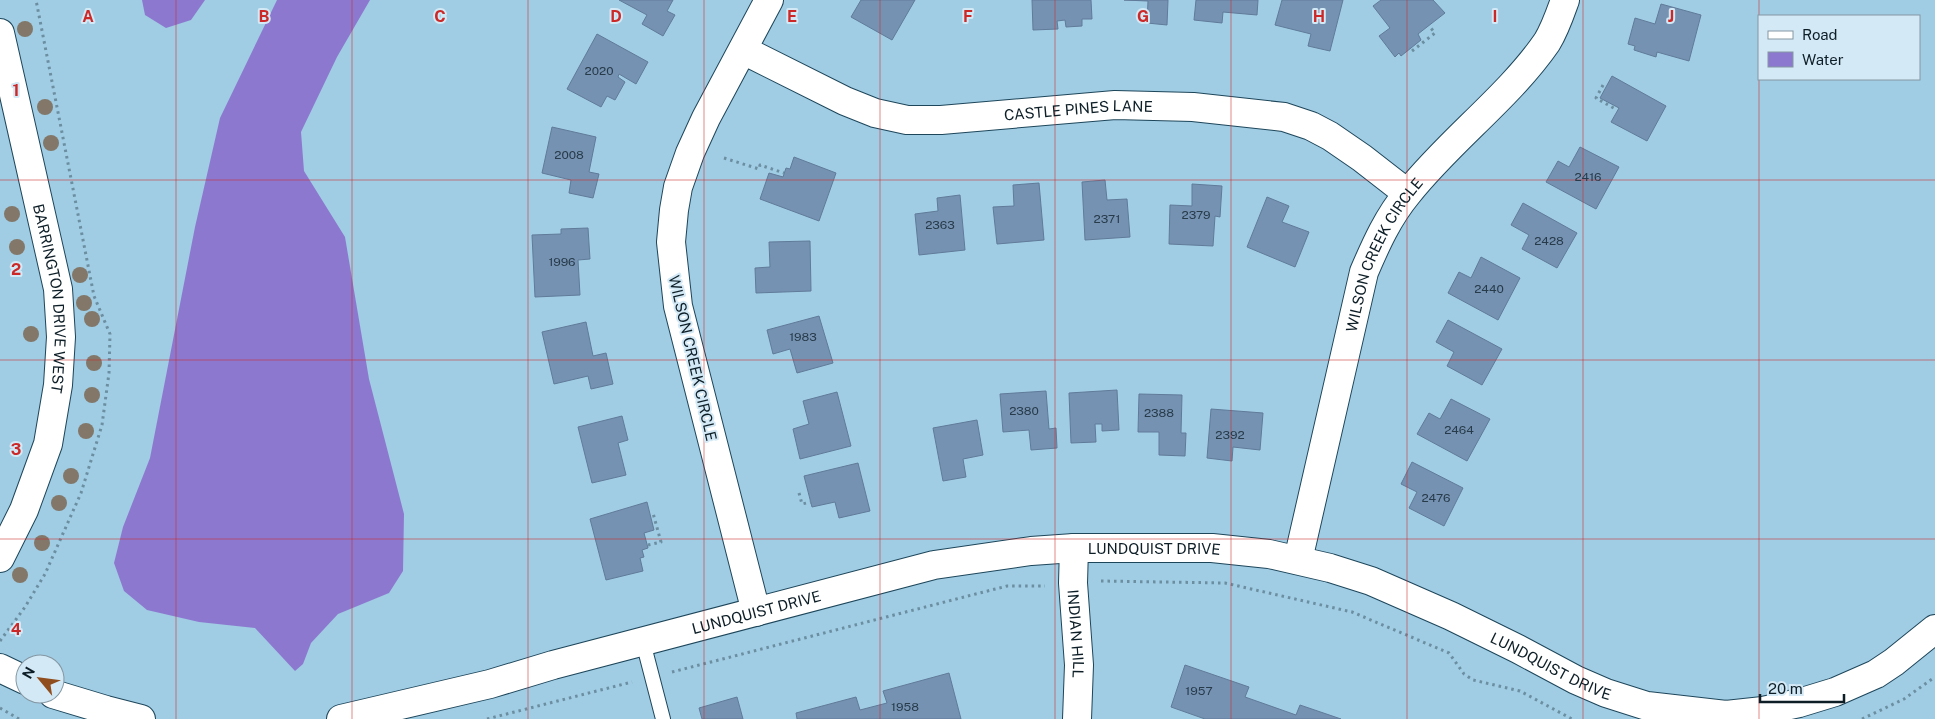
<svg xmlns="http://www.w3.org/2000/svg" width="1935" height="719" viewBox="0 0 1935 719" font-family="'Public Sans',sans-serif">
<style>
.water{fill:#8c79cf}
.building{fill:#7692b2;stroke:#607b9a}
.lines{fill:none;stroke-linecap:round;stroke-linejoin:round}
.lane-casing{stroke:#1d465a;stroke-width:16}
.street-casing{stroke:#1d465a;stroke-width:30}
.path{stroke:#6b8ea0;stroke-width:3;stroke-dasharray:2.5 4;stroke-linecap:butt}
.lane{stroke:#fff;stroke-width:14}
.street{stroke:#fff;stroke-width:28}
.tree{fill:#827768}
.grid{fill:none;stroke:#cc2828;stroke-width:1;stroke-opacity:0.55}
.labels{text-anchor:middle;dominant-baseline:central;stroke-width:4;stroke-linejoin:round;paint-order:stroke}
.number-label{font-size:12px;fill:#273b4a}
.street-label{font-size:15px;fill:#0d1e27;stroke:#d3e9f5}
.grid-label{font-size:16px;text-anchor:middle;font-weight:bold;fill:#cc2828;stroke:#d3e9f5;stroke-width:4;stroke-linejoin:round;paint-order:stroke}
</style>
<rect width="100%" height="100%" fill="#a0cce4"/>
<g class="water">
<polygon points="142,0 205,0 191,20 166,28 145,15"/>
<polygon points="277,0 370,0 337,57 301,132 304,171 345,237 369,379 404,514 403,571 389,593 338,614 311,643 303,664 295,671 255,628 199,622 147,610 124,591 114,563 123,527 150,458 195,227 220,118"/>
</g>
<g class="building">
<polygon points="619,0 673,0 667,11 675,15 663,36 642,24 647,15"/>
<polygon points="861,0 915,0 892,40 851,17"/>
<polygon points="1032,0 1091,0 1092,19 1082,19 1082,26 1066,27 1065,20 1057,21 1058,29 1033,30"/>
<polygon points="1124,0 1168,0 1167,25 1147,23 1148,1"/>
<polygon points="1196,0 1258,0 1257,15 1223,12 1222,23 1194,20"/>
<polygon points="1282,0 1343,0 1330,51 1308,46 1311,34 1275,25"/>
<polygon points="1381,0 1433,0 1445,13 1418,34 1421,40 1401,56 1399,53 1395,57 1379,36 1390,28 1373,6"/>
<polygon points="1661,4 1701,15 1689,61 1657,52 1656,57 1634,50 1635,46 1628,44 1635,18 1655,24"/>
<polygon points="597,34 648,62 636,84 619,74 618,77 625,82 615,100 607,96 601,107 567,89"/>
<polygon points="1612,76 1666,106 1647,141 1611,122 1619,108 1600,98"/>
<polygon points="552,127 596,137 589,172 599,174 593,198 569,193 571,180 542,173"/>
<polygon points="1580,147 1619,167 1596,209 1546,182 1558,161 1569,167"/>
<polygon points="794,157 836,173 819,221 760,199 769,173 783,177 786,168 790,169"/>
<polygon points="1105,180 1107,200 1127,199 1130,237 1085,240 1082,182"/>
<polygon points="1039,183 1044,240 997,244 993,207 1014,206 1013,185"/>
<polygon points="1192,184 1222,186 1220,217 1215,216 1213,246 1169,244 1170,205 1192,206"/>
<polygon points="960,195 965,250 919,255 915,214 938,211 937,198"/>
<polygon points="1267,197 1289,206 1282,222 1309,232 1295,267 1247,247"/>
<polygon points="1523,203 1577,233 1557,268 1522,249 1529,235 1511,225"/>
<polygon points="588,228 590,259 578,260 580,295 535,297 532,235 561,234 561,229"/>
<polygon points="810,241 811,291 756,293 755,268 770,267 769,242"/>
<polygon points="1481,257 1520,278 1498,320 1448,293 1459,272 1471,278"/>
<polygon points="819,316 833,363 797,373 790,349 773,354 767,330"/>
<polygon points="1448,320 1502,349 1482,385 1447,366 1454,352 1436,342"/>
<polygon points="586,322 593,356 606,353 613,384 591,389 588,376 554,384 542,332"/>
<polygon points="1117,390 1119,430 1102,431 1102,424 1095,424 1096,442 1071,443 1069,393"/>
<polygon points="1046,391 1049,429 1056,428 1057,448 1031,450 1029,430 1003,432 1000,394"/>
<polygon points="837,392 851,446 800,459 793,429 809,424 803,401"/>
<polygon points="1139,394 1182,395 1181,433 1186,433 1185,456 1159,455 1159,432 1138,432"/>
<polygon points="1451,399 1490,419 1467,461 1417,434 1429,413 1440,419"/>
<polygon points="1211,409 1263,413 1260,450 1233,447 1232,461 1207,458"/>
<polygon points="622,416 628,440 618,443 626,475 592,483 578,427"/>
<polygon points="977,420 983,455 963,459 966,477 943,481 933,428"/>
<polygon points="1412,462 1463,488 1444,526 1409,508 1417,492 1401,484"/>
<polygon points="858,463 870,511 839,518 835,502 812,507 804,476"/>
<polygon points="647,502 654,530 644,533 648,548 642,550 644,557 640,558 643,571 606,580 590,519"/>
<polygon points="1185,665 1249,687 1245,697 1296,715 1300,705 1341,719 1205,719 1171,707"/>
<polygon points="949,673 961,719 797,719 796,713 856,697 860,710 887,703 883,691"/>
<polygon points="737,697 743,719 702,719 699,708"/>
</g>
<g class="lines">
<defs>
<polyline id="lane" points="643,642 663,719"/>
<g id="street">
<path id="s1" d="M0 33 58 289 61 337 58 385 48 444 24 510 0 558"/>
<path id="s2" d="M743 50 845 101 875 113 907 120H941L1115 105 1193 107 1284 117 1311 126 1330 136 1362 158 1407 193"/>
<path id="s3" d="M1074 548 1073 583 1079 665 1077 719"/>
<path id="s4" d="M1298 560 1364 272C1376 244 1388 217 1408 193 1450 140 1509 97 1547 42 1555 29 1560 14 1565 0"/>
<polyline points="756,612 678,306 671,242 674,210 678,187 690,153 706,118 769,0"/>
<polyline points="0,668 25,680"/>
<polyline points="53,694 106,710 141,719"/>
<path id="s5" d="M341 719 490 684 553 665 934 565 1031 551 1074 548H1212L1269 554 1330 568 1371 581 1451 616 1518 649 1576 680 1606 693 1647 706 1726 715 1763 711 1799 703 1835 692 1876 674 1894 662 1935 629"/>
</g>
</defs>
<use href="#lane" class="lane-casing"/>
<use href="#street" class="street-casing"/>
<g class="path">
<polyline points="1412,51 1435,33 1429,26"/>
<polyline points="1603,85 1596,98 1617,110"/>
<polyline points="724,158 759,169 760,165 784,173"/>
<polyline points="799,493 802,504 811,502"/>
<polyline points="648,545 661,542 653,513"/>
<polyline points="1101,581 1225,583 1352,612 1449,653 1464,674 1473,680 1520,691 1572,719"/>
<polyline points="0,641 25,607 45,574 81,493 102,425 109,373 110,334 94,296 36,0"/>
<polyline points="672,672 1007,586 1045,586"/>
<polyline points="0,708 19,719"/>
<polyline points="487,719 632,682"/>
<polyline points="1862,719 1904,699 1935,677"/>
</g>
<use href="#lane" class="lane"/>
<use href="#street" class="street"/>
</g>
<g class="tree">
<circle cx="25" cy="29" r="8"/>
<circle cx="45" cy="107" r="8"/>
<circle cx="51" cy="143" r="8"/>
<circle cx="12" cy="214" r="8"/>
<circle cx="17" cy="247" r="8"/>
<circle cx="80" cy="275" r="8"/>
<circle cx="84" cy="303" r="8"/>
<circle cx="92" cy="319" r="8"/>
<circle cx="31" cy="334" r="8"/>
<circle cx="94" cy="363" r="8"/>
<circle cx="92" cy="395" r="8"/>
<circle cx="86" cy="431" r="8"/>
<circle cx="71" cy="476" r="8"/>
<circle cx="59" cy="503" r="8"/>
<circle cx="42" cy="543" r="8"/>
<circle cx="20" cy="575" r="8"/>
</g>
<path class="grid" d="M176 0V719M352 0V719M528 0V719M704 0V719M880 0V719M1055 0V719M1231 0V719M1407 0V719M1583 0V719M1759 0V16M1759 79V719M0 180H1935M0 360H1935M0 539H1935"/>
<g class="labels">
<g class="number-label">
<text x="599" y="71">2020</text>
<text x="569" y="155">2008</text>
<text x="1588" y="177">2416</text>
<text x="1196" y="215">2379</text>
<text x="1107" y="219">2371</text>
<text x="940" y="225">2363</text>
<text x="1549" y="241">2428</text>
<text x="562" y="262">1996</text>
<text x="1489" y="289">2440</text>
<text x="803" y="337">1983</text>
<text x="1024" y="411">2380</text>
<text x="1159" y="413">2388</text>
<text x="1459" y="430">2464</text>
<text x="1230" y="435">2392</text>
<text x="1436" y="498">2476</text>
<text x="1199" y="691">1957</text>
<text x="905" y="707">1958</text>
</g>
<g class="street-label">
<text stroke="none"><textPath href="#s2" startOffset="351">CASTLE PINES LANE</textPath></text>
<text stroke="none"><textPath href="#s4" startOffset="319">WILSON CREEK CIRCLE</textPath></text>
<text stroke="none"><textPath href="#s1" startOffset="271">BARRINGTON DRIVE WEST</textPath></text>
<text transform="translate(693 358) rotate(77)">WILSON CREEK CIRCLE</text>
<text stroke="none"><textPath href="#s5" startOffset="834">LUNDQUIST DRIVE</textPath></text>
<text stroke="none"><textPath href="#s5" startOffset="429">LUNDQUIST DRIVE</textPath></text>
<text stroke="none"><textPath href="#s3" startOffset="86">INDIAN HILL</textPath></text>
<text stroke="none"><textPath href="#s5" startOffset="1254">LUNDQUIST DRIVE</textPath></text>
</g>
</g>
<g class="grid-label">
<text x="88" y="22">A</text>
<text x="264" y="22">B</text>
<text x="440" y="22">C</text>
<text x="616" y="22">D</text>
<text x="792" y="22">E</text>
<text x="968" y="22">F</text>
<text x="1143" y="22">G</text>
<text x="1319" y="22">H</text>
<text x="1495" y="22">I</text>
<text x="1671" y="22">J</text>
<text x="16" y="96">1</text>
<text x="16" y="275">2</text>
<text x="16" y="455">3</text>
<text x="16" y="635">4</text>
</g>
<rect x="1758" y="15" width="162" height="65" fill="#d3e9f5" stroke="#8498a3"/>
<rect x="1768" y="31" width="25" height="8" fill="#ffffff" stroke="#8498a3"/>
<text x="1802" y="40" font-size="15" fill="#0d1e27">Road</text>
<rect x="1768" y="52" width="25" height="15" fill="#8c79cf" stroke="#8498a3"/>
<text x="1802" y="65" font-size="15" fill="#0d1e27">Water</text>
<g transform="translate(40 679) rotate(299)"><circle r="24" fill="#d3e9f5" stroke="#8498a3"/>
<path d="M0-4L9 19L0 12L-9 19Z" fill="#904d1d"/>
<text y="-8" font-size="14" font-weight="bold" text-anchor="middle" fill="#0d1e27">N</text>
</g>
<path d="M1760 694v8h84v-8" fill="none" stroke="#0d1e27" stroke-width="2.5"/>
<text x="1768" y="694" font-size="15" fill="#0d1e27" stroke="#d3e9f5" stroke-width="4" paint-order="stroke">20 m</text>
</svg>
